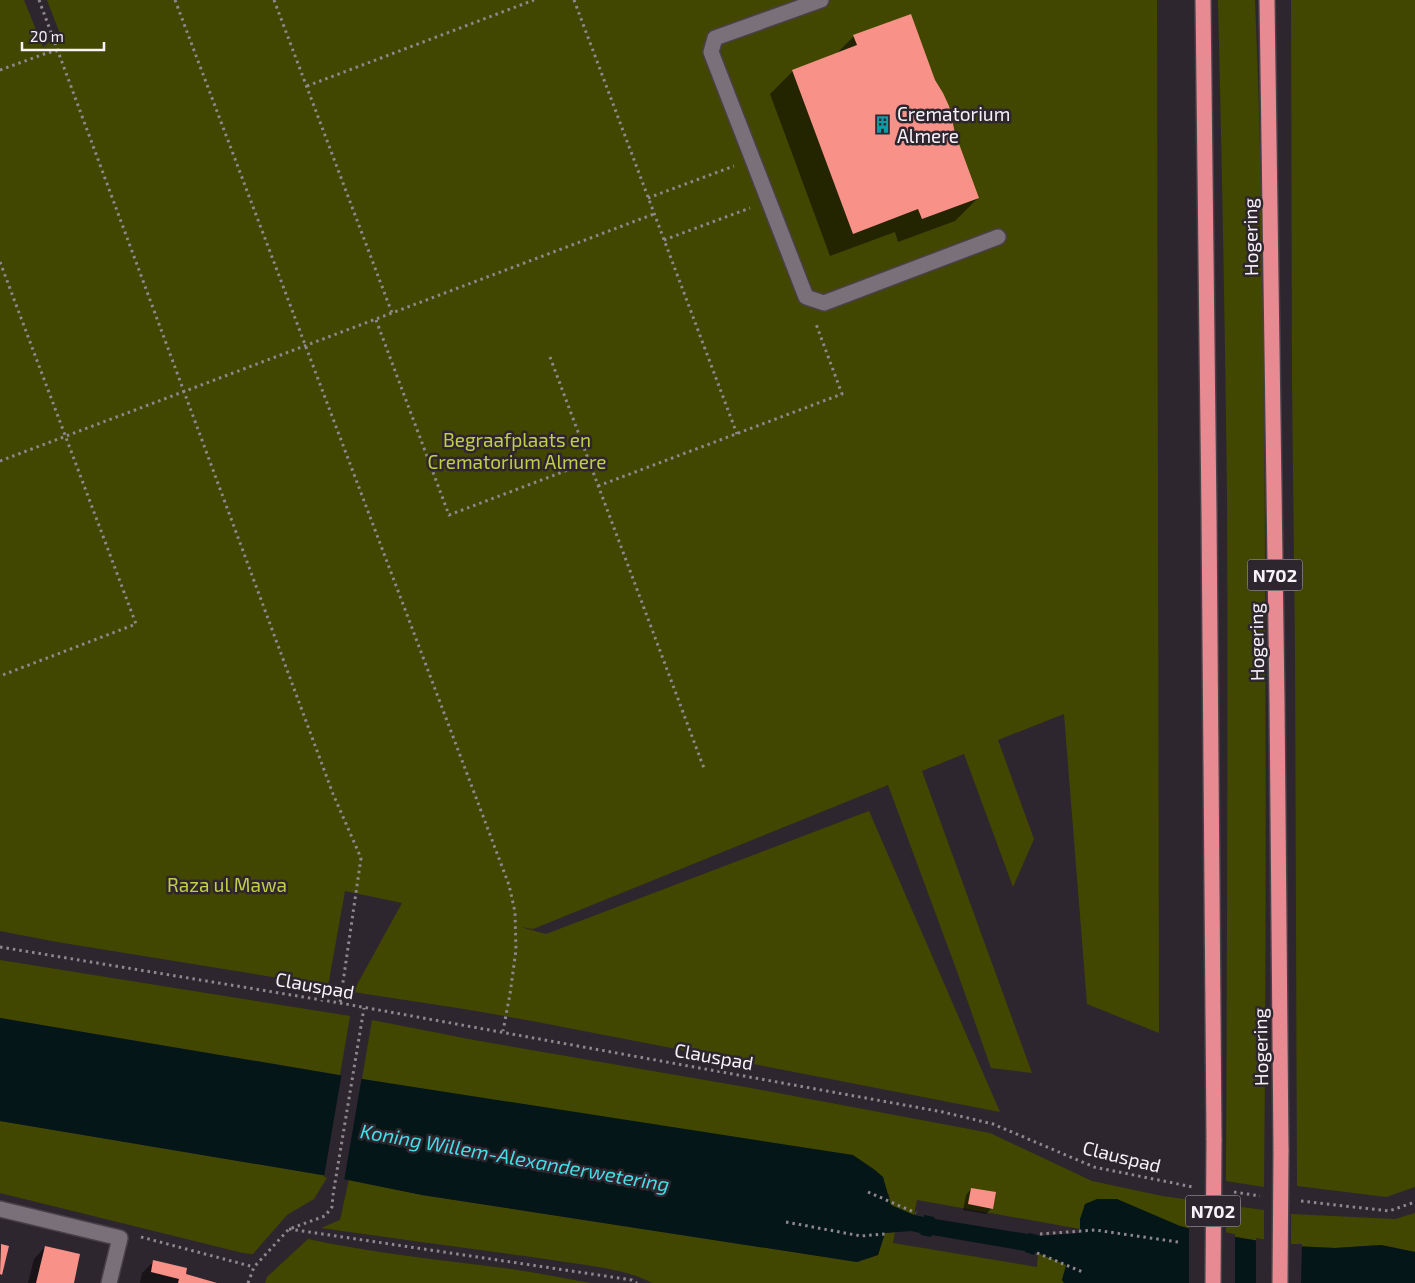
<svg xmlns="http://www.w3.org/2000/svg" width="1415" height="1283" viewBox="0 0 1415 1283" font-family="'Exo 2',sans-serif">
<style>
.green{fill:#424700}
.water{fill:#041618}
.pier{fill:#2e262e}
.shadow{fill:#0007}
.building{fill:#f89188}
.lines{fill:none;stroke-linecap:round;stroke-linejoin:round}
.minor-casing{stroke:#484148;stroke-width:18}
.highway-casing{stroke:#484148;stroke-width:18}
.path{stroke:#8e878e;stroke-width:3;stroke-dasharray:2.5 4;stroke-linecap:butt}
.minor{stroke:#797079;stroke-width:15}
.highway{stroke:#e88a91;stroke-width:15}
.highway-bridge-casing{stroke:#484148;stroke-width:18;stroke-linecap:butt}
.highway-bridge{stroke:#e88a91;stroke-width:15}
.labels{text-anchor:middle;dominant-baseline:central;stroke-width:5;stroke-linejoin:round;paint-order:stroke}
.shield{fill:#2e262e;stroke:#bbb5bb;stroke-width:1}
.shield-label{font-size:18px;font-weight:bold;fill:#f7f2f7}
.poi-label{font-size:19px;fill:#f7f2f7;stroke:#2e262e;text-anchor:start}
.street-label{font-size:19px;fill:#f7f2f7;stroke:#2e262e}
.park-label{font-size:19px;fill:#c1ce48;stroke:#2e262e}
.water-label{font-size:20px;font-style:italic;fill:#45dde9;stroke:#2e262e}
</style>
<rect width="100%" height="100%" fill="#2e262e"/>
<g class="green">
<polygon points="0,0 24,0 43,47 60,34 47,0 1157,0 1159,1033 1087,1004 1064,714 998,740 1034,839 1013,887 964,754 922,771 1032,1073 991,1068 958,974 888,785 533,929 520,927 546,934 869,811 1000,1112 532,1021 464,1009 353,992 402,903 345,891 328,986 57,942 0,931"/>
<path d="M1218 0H1255C1263 187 1264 374 1265 561 1266 769 1266 978 1264 1187L1226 1181C1227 951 1228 722 1227 493 1225 328 1222 164 1218 0Z"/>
<polygon points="1291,0 1415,0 1415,1187 1386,1197 1297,1186 1295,651 1292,382"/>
<polygon points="0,960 350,1016 340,1075 0,1018"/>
<polygon points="372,1020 474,1040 751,1088 990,1133 1092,1181 1162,1196 1198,1201 1198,1231 1180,1226 1080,1219 1080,1229 917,1200 914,1215 890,1205 889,1194 543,1108 362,1079"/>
<polygon points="0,1121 328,1176 314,1199 287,1215 253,1254 243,1253 0,1193"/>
<path d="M349 1179 422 1195 857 1262 878 1255 885 1233 895 1232 893 1243 1037 1267 1038 1253 1067 1265 1062 1280 1064 1283H652C625 1268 582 1265 552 1260 475 1249 398 1239 321 1228L340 1220Z"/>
<polygon points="1226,1205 1264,1210 1264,1242 1226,1235"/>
<polygon points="1415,1213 1415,1252 1381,1245 1335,1248 1291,1246 1291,1214 1395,1219"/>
<path d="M308 1239C373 1253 439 1260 504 1268 533 1272 562 1278 591 1283H265L267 1277Z"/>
</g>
<polygon class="water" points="0,1018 362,1079 853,1155 875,1170 883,1177 891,1205 914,1215 924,1217 924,1215 934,1217 935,1219 1028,1234 1029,1233 1038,1235 1039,1236 1080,1233 1080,1219 1085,1204 1097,1199 1117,1199 1180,1226 1198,1231 1291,1246 1335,1248 1381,1245 1415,1252 1415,1283 1064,1283 1062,1280 1066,1265 1038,1253 1035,1253 1034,1255 1025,1252 1025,1251 932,1235 931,1237 921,1235 920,1233 911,1231 885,1233 878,1255 857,1262 422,1195 328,1176 0,1121"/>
<g class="pier">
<polygon points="342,1072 362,1076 344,1181 324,1177"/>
<polygon points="1189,1226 1235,1234 1235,1283 1189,1283"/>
<polygon points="1256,1238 1291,1244 1302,1244 1301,1283 1256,1283"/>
</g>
<g class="shadow">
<polygon points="854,36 934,80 978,198 955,221 898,242 895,232 830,256 770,94 793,71 835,55"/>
<polygon points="971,1189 992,1208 986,1214 963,1210 966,1195"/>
<polygon points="1,1245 1,1274 0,1275 0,1247"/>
<polygon points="45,1247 72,1283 28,1283 34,1259"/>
<polygon points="154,1261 184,1275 215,1283 140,1283 142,1273"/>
</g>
<g class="building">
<polygon points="911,14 935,80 943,93 949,106 955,133 979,198 922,219 918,209 853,234 792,70 857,45 853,35"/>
<polygon points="971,1188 996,1192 993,1209 968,1204"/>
<polygon points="1,1244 9,1246 2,1275 0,1274"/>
<polygon points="45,1246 80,1254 74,1283 36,1283"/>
<polygon points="153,1260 187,1268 186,1274 217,1283 178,1283 179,1279 151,1272"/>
</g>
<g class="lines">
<defs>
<g id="minor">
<polyline points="821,0 715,38 711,52 806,297 824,303 998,237"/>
<polyline points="0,1209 120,1238 109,1283"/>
</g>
<g id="highway">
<polyline points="1203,0 1209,514 1214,1140"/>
<polyline points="1267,0 1277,700 1281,1151"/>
</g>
</defs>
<use href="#minor" class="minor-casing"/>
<use href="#highway" class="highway-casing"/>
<g class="path">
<polyline points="39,0 333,794 361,858 340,1003"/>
<polyline points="175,0 509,885 515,912 516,950 510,994 503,1031"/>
<polyline points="274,0 392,313"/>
<polyline points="574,0 737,434"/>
<polyline points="0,70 47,53 57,51"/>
<polyline points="307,86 534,0"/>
<polyline points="648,198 734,166"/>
<polyline points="664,240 750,208"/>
<polyline points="0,262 136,624 0,676"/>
<polyline points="376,320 449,515 589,462"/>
<polyline points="550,357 705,771"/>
<polyline points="0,461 654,214"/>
<polyline points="598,486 842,394 816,324"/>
<polyline points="0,947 340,1003 943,1112 993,1124 1094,1167 1193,1187"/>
<polyline points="868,1192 916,1213"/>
<polyline points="1234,1192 1260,1196"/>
<polyline points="1301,1201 1389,1211 1415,1202"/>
<polyline points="786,1222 861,1236 885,1234"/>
<polyline points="289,1229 632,1280 637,1283"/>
<polyline points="1040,1234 1095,1230 1178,1242"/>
<polyline points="141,1237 254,1267"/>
<polyline points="1037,1253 1085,1273"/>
<polyline points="248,1283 254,1267 289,1229 325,1216 332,1207 333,1195 364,1008"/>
</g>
<use href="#minor" class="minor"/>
<use href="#highway" class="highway"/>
<defs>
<g id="highway-bridge">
<polyline points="1213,1283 1214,1140"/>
<polyline points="1280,1283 1281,1151"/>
</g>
</defs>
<use href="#highway-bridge" class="highway-bridge-casing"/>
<use href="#highway-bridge" class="highway-bridge"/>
</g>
<defs>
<symbol id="building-bare" viewBox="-9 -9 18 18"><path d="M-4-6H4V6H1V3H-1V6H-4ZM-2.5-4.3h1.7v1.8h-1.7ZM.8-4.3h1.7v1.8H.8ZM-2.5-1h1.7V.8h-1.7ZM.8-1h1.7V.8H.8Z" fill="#0f9aa8" stroke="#2e262e" stroke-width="2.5" paint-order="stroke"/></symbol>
</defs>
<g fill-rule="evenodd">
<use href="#building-bare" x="870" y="112" width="25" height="25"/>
</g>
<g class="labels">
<g class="shield">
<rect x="1247.5" y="559.5" width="55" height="31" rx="4"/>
<rect x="1185.5" y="1195.5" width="55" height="31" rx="4"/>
</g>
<g class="shield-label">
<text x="1275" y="575">N702</text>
<text x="1213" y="1211">N702</text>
</g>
<g class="poi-label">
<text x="897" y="113">Crematorium<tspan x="897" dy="22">Almere</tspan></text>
</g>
<g class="street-label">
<text transform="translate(1250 237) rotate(-91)">Hogering</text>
<text transform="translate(1256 642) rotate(-91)">Hogering</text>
<text transform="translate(315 985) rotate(10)">Clauspad</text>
<text transform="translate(1260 1047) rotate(-91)">Hogering</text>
<text transform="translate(714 1056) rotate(10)">Clauspad</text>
<text transform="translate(1122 1156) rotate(14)">Clauspad</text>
</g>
<g class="park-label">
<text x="517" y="439">Begraafplaats en<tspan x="517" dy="22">Crematorium Almere</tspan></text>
<text x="227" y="884">Raza ul Mawa</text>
</g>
<g class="water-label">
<text transform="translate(515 1157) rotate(10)">Koning Willem-Alexanderwetering</text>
</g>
</g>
<path d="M22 42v8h82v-8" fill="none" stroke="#f7f2f7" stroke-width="2.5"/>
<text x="30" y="42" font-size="15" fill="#f7f2f7" stroke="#2e262e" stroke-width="4" paint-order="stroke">20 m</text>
</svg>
